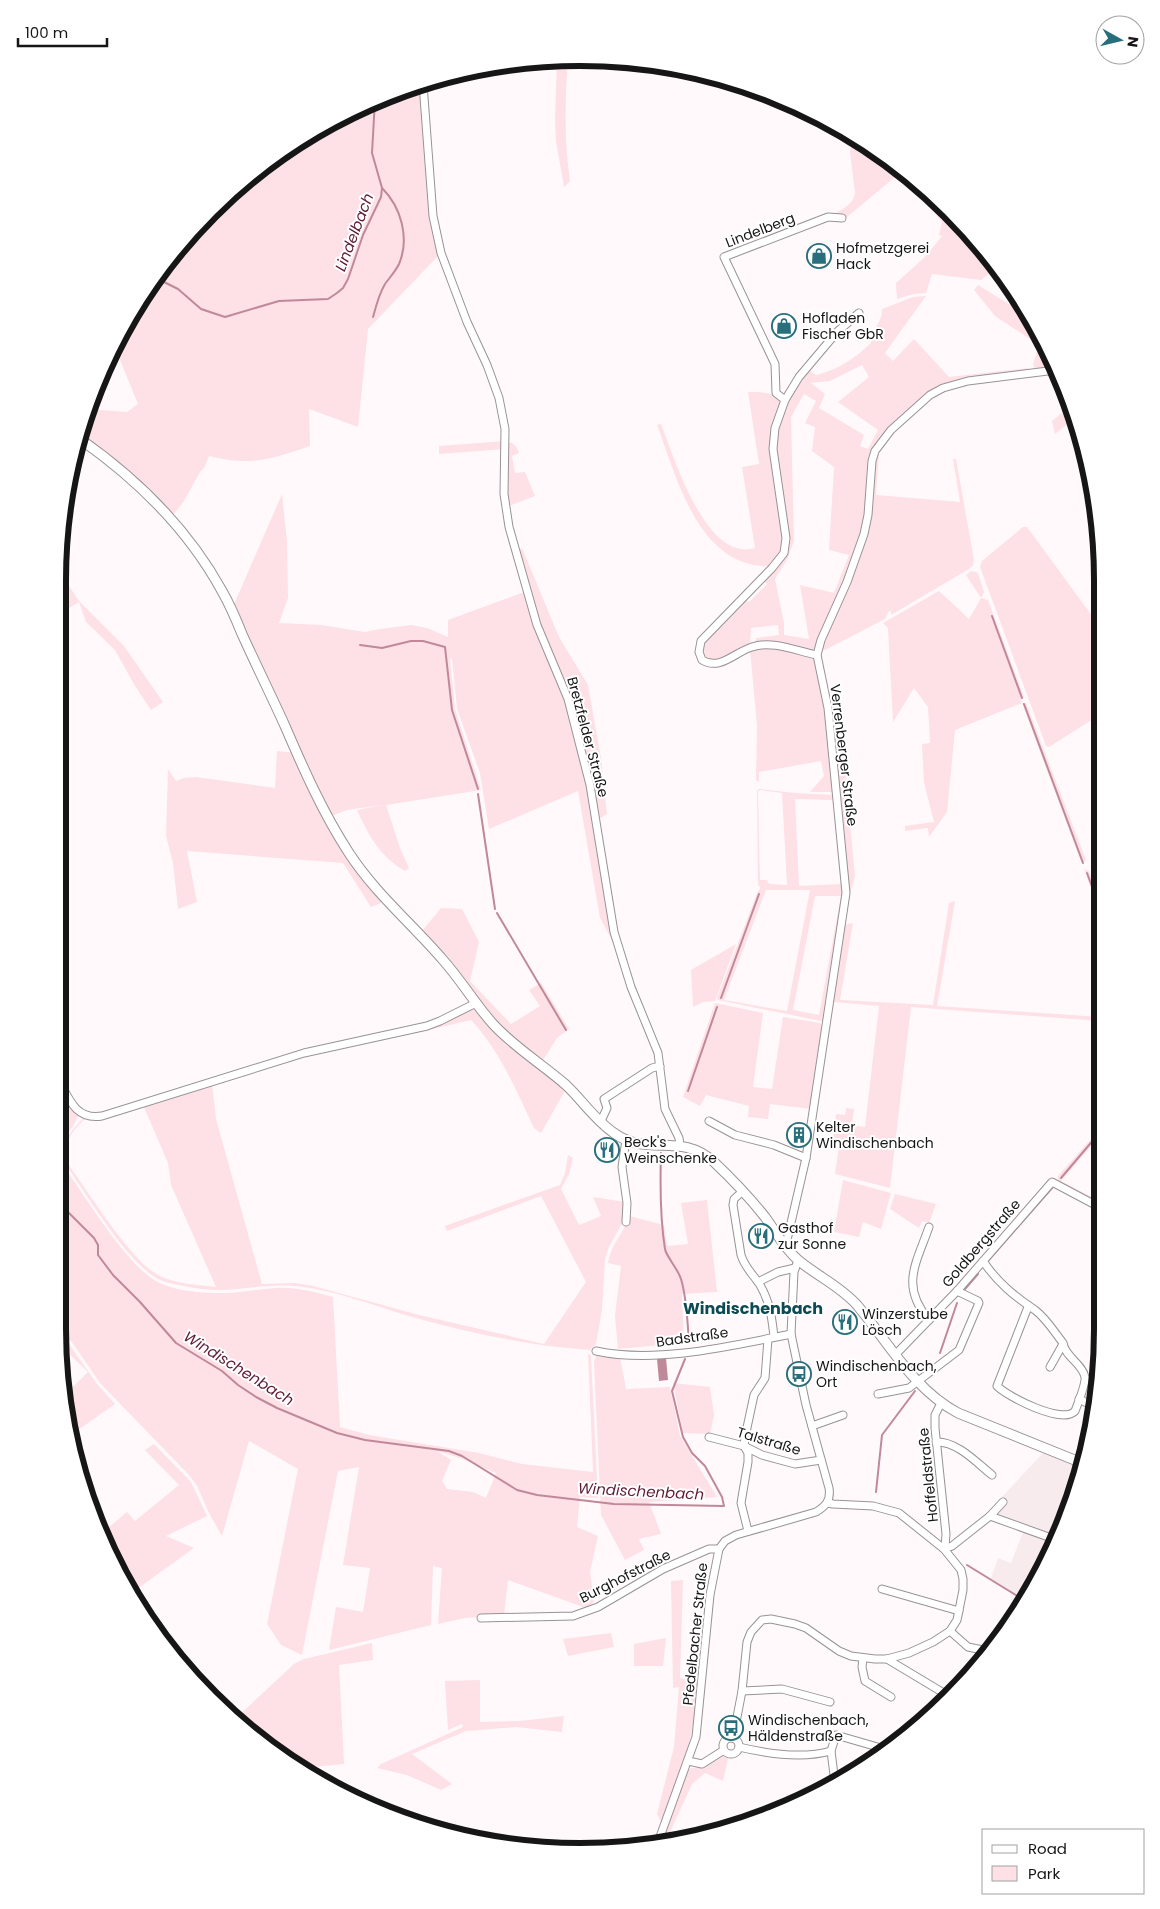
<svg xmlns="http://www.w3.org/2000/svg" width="1160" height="1909" viewBox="0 0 1160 1909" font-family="Poppins,sans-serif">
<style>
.built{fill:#f8ebee}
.green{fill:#fee0e7;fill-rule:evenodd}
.water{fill:#c08999}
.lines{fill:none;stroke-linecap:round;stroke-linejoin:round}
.stream{stroke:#c08999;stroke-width:2}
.minor-casing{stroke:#989395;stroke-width:9}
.major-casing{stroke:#989395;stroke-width:11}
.minor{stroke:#fff;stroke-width:7}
.major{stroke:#fff;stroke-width:9}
.labels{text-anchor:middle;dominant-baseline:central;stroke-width:4;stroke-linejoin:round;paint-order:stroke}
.street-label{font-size:14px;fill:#171616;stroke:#fff}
.poi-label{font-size:14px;fill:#171616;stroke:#fff;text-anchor:start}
.water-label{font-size:15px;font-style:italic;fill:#5e1b35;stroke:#fff}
.quarter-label{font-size:16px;font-weight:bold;fill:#0d4a53;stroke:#fff}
.rim{fill:none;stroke:#171616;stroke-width:6}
</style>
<rect width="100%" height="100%" fill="#fff9fb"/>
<polygon class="built" points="1044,1452 1081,1468 1075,1497 1024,1599 991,1578 998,1558 1011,1563 1023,1532 983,1517"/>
<g class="green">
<path d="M568 59C565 100 564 140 570 181L564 187 556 141 555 119 557 60Z"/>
<path d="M423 84 427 150 441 253 368 329 358 427 309 409 310 446C287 454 265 462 240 461 230 461 219 458 209 456L204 468 200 472 184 501 170 519 80 439 87 409 127 412 138 404 116 350 146 289 211 210 290 145 380 97Z"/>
<path d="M852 136 871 146 901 172 847 217 833 215C842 209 853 205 855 193L850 153Z"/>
<polygon points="906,176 973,235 996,268 981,280 932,274 926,293 914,294 897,299 896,283 925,257 942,236 939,235 942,222"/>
<polygon points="978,285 1033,319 1039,333 1036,343 995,316 974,290"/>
<path d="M926 296 885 353 893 361 914 339 949 377 1029 368 1027 371 969 378 942 385 873 450 864 522 853 559 819 641 813 650 810 651 755 644 756 638 779 635 778 625 751 628 750 645C735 653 719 666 702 656L701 647 704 642 745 599 749 602 767 584 763 580 786 553 776 460V429L793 390 808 370 816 375C838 370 855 358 871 343 871 330 883 322 882 309L913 297ZM862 365 869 377 838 402 878 430 868 449 860 446 864 435 819 408 825 394 811 383 830 381ZM804 394 816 401 805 423 815 427 812 451 834 467 829 550 849 555 834 593 800 585 809 639 784 635V623L775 579 787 560 794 541 791 417Z"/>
<polygon points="1041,337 1055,368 1036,370 1033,365"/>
<path d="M748 392C759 392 777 391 781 405L773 428 784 538C782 552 777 568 761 566 696 560 676 475 657 425L661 424C674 457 706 563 755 548L742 467 759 464Z"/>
<polygon points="1062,413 1069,423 1055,434 1052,421"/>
<path d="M505 441C514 443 516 445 519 453L512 456 515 473 525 472 535 496 506 507 505 449 439 454V446Z"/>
<polygon points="879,453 876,495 960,502 953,459 956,459 974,560 973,565 969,569 891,615 891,611 889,611 885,619 825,650 821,649 857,561 876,455"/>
<path d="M282 494 287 541 288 598 279 623 321 625 365 632 380 629 411 625 427 628 448 637V620L527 591 516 551 522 548 559 637 588 685 601 758 607 814 596 821 621 957 600 918 578 791 489 829 480 773 457 709 452 658 450 659 455 709 481 790 386 805 400 848 409 868 405 871C380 857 368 834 357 810L382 805 347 810 334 815 329 814 273 693 247 631 243 635 232 609Z"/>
<polygon points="1023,527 1027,527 1101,628 1101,714 1049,747 1046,746 980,567 982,561"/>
<polygon points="59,571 79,601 124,646 163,702 151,710 135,686 115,650 86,622 79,602 59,614"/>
<polygon points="971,571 978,573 984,592 981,598 988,600 1024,697 1021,700 1022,703 1026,703 1086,860 1082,864 1022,703 955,730 947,812 929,837 928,828 905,831 905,826 934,822 924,783 922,744 930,743 928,707 914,688 893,722 888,628 883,623 939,591 969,619 981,598 966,575"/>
<polygon points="769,647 814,658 826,708 835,792 810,792 824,776 821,761 759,772 759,782 756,780 757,725 750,650"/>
<path d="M843 749 855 876 849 897 846 920 845 919C852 863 841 806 835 750Z"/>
<polygon points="277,751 297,753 329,820 386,901 371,907 343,863 187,851 197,902 178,909 173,863 166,836 168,769 176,781 184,778 196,777 275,788"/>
<path d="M759 789 795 793 834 795 844 894 824 1020 821 1021 718 1000 717 998 758 891 760 889V887L758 885 757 791ZM761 790 782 793 787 885 769 884 767 880H760L758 791ZM795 799 834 800 842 884 799 886ZM766 890H810L787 1011 724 1000ZM815 896H841L819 1015 793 1010Z"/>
<polygon points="1084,869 1089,871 1101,904 1101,916"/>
<polygon points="955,901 937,1006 1101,1017 1101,1021 911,1007 890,1188 835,1174 840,1139 833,1138 836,1114 845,1115 846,1108 854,1109 852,1125 865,1127 879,1006 834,1002 833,996 844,927 847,924 853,923 840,1000 933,1005 949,903"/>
<polygon points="441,908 462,909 479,942 470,981 511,1024 540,1006 529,990 541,983 569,1029 557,1038 542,1062 497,1023 421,932"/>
<polygon points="736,944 715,1001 703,1002 693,1007 691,970"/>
<polygon points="715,1003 763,1013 753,1087 772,1089 783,1017 820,1023 823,1027 811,1109 770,1104 768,1119 748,1117 749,1106 706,1095 700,1106 683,1097"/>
<path d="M472 1009 478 1011 566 1089 541 1133 534 1128C516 1090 500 1051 471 1020L424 1031 360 1042 426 1028Z"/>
<path d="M212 1083 216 1119 262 1284 295 1283 313 1286 419 1315 544 1344 586 1282 541 1196 447 1231 445 1226 560 1185 565 1173 568 1155 573 1158 569 1174 561 1189 579 1225 601 1216 593 1197 625 1202 624 1220 609 1247 605 1259 602 1310 596 1344 590 1350C532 1346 473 1334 416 1318 377 1307 336 1290 296 1286 271 1283 245 1290 220 1290 207 1290 192 1288 179 1285 172 1284 164 1282 158 1279 127 1262 89 1198 68 1168 59 1143 68 1135 84 1117H86C70 1135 61 1142 70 1167 90 1194 132 1263 160 1276 177 1284 197 1285 216 1287L171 1185 168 1163 143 1105Z"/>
<path d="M61 1088 78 1116C68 1141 55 1135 65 1168 87 1199 125 1263 156 1281 173 1291 200 1293 219 1293 238 1294 257 1289 276 1288 296 1287 314 1292 333 1297L340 1427 369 1435 479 1453 522 1464 593 1472 588 1353 591 1356 598 1498 580 1497 577 1527 598 1536 590 1572 594 1600 592 1605 586 1608 508 1580 504 1615 465 1618 438 1624 442 1568 433 1566 431 1625 329 1650 336 1607 363 1612 370 1568 343 1565 359 1467 338 1471 302 1655 281 1645 267 1624 298 1469 249 1441 222 1536 209 1513 197 1486 189 1475 100 1383 74 1345 62 1330ZM437 1451 460 1458 496 1473 486 1498 473 1492 447 1489 442 1481 451 1460Z"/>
<polygon points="1101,1128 1101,1134 1061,1181 1101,1202 1101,1205 1059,1183 1058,1180 1058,1176"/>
<polygon points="843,1180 891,1193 881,1229 863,1222 859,1237 834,1232"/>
<polygon points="895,1194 936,1204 929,1223 922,1221 919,1228 890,1209"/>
<path d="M707 1200 717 1292 682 1294 684 1343 618 1349 615 1316 621 1266 608 1263C612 1242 623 1235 629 1216L664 1225 667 1246 688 1244 681 1203Z"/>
<polygon points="62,1334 97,1384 115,1404 71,1435 62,1398 88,1372 62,1347"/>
<polygon points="599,1354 620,1357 626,1389 670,1387 680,1436 717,1497 649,1502 661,1534 639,1539 644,1550 625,1560 601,1515 594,1362 596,1356"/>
<polygon points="673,1383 710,1387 714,1415 710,1434 683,1433"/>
<polygon points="154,1444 191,1482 207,1516 166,1536 194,1548 137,1589 117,1569 101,1534 127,1512 135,1521 179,1485 145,1450"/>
<path d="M683 1580 680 1678 697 1681C696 1699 695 1717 691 1735 684 1765 672 1794 662 1823L657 1814 674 1747 679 1687 673 1688 671 1581Z"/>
<polygon points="146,1605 149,1609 176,1658 166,1647 142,1607"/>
<polygon points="611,1633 614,1647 568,1656 563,1639"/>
<polygon points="666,1638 663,1666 634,1666 634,1644"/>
<polygon points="372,1643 373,1660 339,1665 344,1764 301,1768 262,1744 236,1718 294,1664 304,1659"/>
<polygon points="480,1680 480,1722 520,1721 564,1716 562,1732 516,1727 466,1731 412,1754 452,1784 441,1790 407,1775 377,1768 381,1764 463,1727 462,1724 448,1730 445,1681"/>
<polygon points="722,1755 728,1759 723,1781 705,1773 692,1784 665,1843 660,1844 688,1771 691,1768 702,1768"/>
</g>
<polygon class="water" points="666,1358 668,1380 659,1381 657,1359"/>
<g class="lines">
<g class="stream">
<polyline points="156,278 178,289 201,309 225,317 279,301 328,299 337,293 343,288 348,279 363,235 381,197 382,188 372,153 375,100"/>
<path d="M373 317C376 306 379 294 385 284 390 277 395 272 399 264 410 238 401 207 382 188"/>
<polyline points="992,616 1022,698"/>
<polyline points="360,645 382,648 411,641 423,641 445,647 452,710 478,789"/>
<polyline points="1024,704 1083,863"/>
<polyline points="478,794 495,909"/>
<polyline points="1087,873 1101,911"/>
<polyline points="497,913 566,1030"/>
<polyline points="721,998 759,894"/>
<polyline points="688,1091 717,1007"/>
<path d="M661 1153C660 1185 660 1218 665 1249 666 1256 678 1269 681 1279 687 1299 687 1320 689 1340"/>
<polyline points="1061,1178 1101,1131"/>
<polyline points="61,1205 94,1238 98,1245 98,1255 113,1275 140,1302 176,1343 222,1371 238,1385 256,1397 277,1408 337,1433 365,1440 449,1451 462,1456 517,1490 537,1495 614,1504 724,1506 722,1497 705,1466 692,1453 683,1437 672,1391 685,1359"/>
<polyline points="987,1262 1052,1188"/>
<polyline points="965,1289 978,1274"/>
<polyline points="940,1353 957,1303"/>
<polyline points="876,1492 882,1435 915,1391"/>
<polyline points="967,1565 1024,1600"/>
</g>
<defs>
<g id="minor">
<polyline points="423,84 433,216 441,253 467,322 487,365 499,398 505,429 504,494 509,527 537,625 568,699 590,785 614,932 631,987 658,1053 665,1109 679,1138 680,1145"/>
<polyline points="785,400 776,393 775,364 724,257 828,217 842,218"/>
<path d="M817 655C797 651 772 640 752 647 735 652 720 671 702 660L699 652 701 641 772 568 784 553 786 538 773 449 775 428 785 400 799 377 837 332 859 313"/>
<path d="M61 1084C70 1102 78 1120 102 1116L304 1053 427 1026 440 1021 476 1003"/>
<polyline points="601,1121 607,1108 604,1099 652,1068 660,1066"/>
<polyline points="709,1121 735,1135 774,1145 806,1158"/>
<path d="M743 1191 734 1199 733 1205 741 1255C745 1268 753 1274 760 1285 770 1302 772 1318 774 1337"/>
<polyline points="626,1222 627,1203 622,1167 626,1140"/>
<path d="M929 1227C916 1264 900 1286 929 1320"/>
<polyline points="783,1244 787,1240 806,1158 846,893 828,708 817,655 821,640 847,582 864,534 868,515 872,461 875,451 891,430 930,395 943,388 968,381 1056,370"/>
<path d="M983 1261C997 1282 1014 1296 1035 1310 1046 1318 1055 1333 1063 1343 1065 1357 1082 1363 1085 1377 1086 1384 1078 1403 1075 1411 1063 1425 1008 1397 997 1386L1028 1307"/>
<polyline points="758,1282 778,1272 795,1268"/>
<path d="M596 1351C656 1364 731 1346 791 1334"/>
<polyline points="896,1354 957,1291 1052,1182 1101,1208"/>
<polyline points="1050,1367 1063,1344"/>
<polyline points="878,1394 909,1388 959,1350 979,1303 978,1301 957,1291"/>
<polyline points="1079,1399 1093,1406"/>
<polyline points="941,1403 935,1415 935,1428 946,1534 945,1547"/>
<polyline points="812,1426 843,1415"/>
<polyline points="709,1437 744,1446 762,1455 795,1464 821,1460"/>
<path d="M936 1442C957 1441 977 1463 992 1475"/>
<polyline points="990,1516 1003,1502"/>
<polyline points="748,1531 741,1503 748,1462 748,1453 744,1446 745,1437 754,1395 765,1378 768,1339"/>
<polyline points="944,1549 952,1546 990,1516 1054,1539"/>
<polyline points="882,1589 959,1611"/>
<polyline points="481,1618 573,1616 598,1607 663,1569 709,1549 719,1549"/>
<polyline points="950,1631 968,1647 988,1651"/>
<polyline points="863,1658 862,1667 865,1681 891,1697"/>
<polyline points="887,1659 942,1692"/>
<polyline points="742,1691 782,1689 830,1702"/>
<polyline points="733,1738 742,1691 747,1642 751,1632 762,1620 771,1619 795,1624 806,1628 839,1651 851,1656 875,1659 887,1659 909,1653 933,1642 950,1631 957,1620 963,1590 963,1579 961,1570 944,1549 899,1513 873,1506 833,1504 828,1503"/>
<circle cx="731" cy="1746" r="8"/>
<path d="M739 1747C768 1754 802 1759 831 1751L836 1735 888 1750"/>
<polyline points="831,1751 835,1783"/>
<polyline points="688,1761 702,1764 724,1750"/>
<path d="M657 1845 696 1737 710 1595 719 1549 725 1541 736 1535 816 1512C826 1506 831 1500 829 1488L806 1405 791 1334 794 1272 798 1260"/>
</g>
<path id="major" d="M80 439C137 479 188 529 222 591 230 605 236 619 242 634 256 665 271 695 285 726 304 770 323 813 349 853 375 893 412 924 443 960 461 980 475 1004 493 1024 514 1047 542 1064 566 1085 582 1100 595 1120 614 1133 648 1158 680 1131 714 1162 732 1179 750 1198 765 1217 776 1232 784 1248 798 1260 817 1276 840 1286 857 1305 888 1342 914 1390 958 1413L1082 1463"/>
</defs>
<use href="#minor" class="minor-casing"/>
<use href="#major" class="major-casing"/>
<use href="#minor" class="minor"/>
<use href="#major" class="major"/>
</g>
<defs>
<symbol id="shop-ring" viewBox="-11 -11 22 22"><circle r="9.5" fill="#fff" stroke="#286f7b" stroke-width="1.5"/><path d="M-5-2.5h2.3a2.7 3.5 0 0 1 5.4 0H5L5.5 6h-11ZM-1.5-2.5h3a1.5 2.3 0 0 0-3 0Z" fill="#286f7b"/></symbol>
<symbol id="building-ring" viewBox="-11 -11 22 22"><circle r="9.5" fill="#fff" stroke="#286f7b" stroke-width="1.5"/><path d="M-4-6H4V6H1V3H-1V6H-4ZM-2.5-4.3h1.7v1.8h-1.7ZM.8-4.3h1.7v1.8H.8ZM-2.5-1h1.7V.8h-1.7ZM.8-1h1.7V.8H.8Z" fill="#286f7b"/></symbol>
<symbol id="restaurant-ring" viewBox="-11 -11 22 22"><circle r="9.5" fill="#fff" stroke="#286f7b" stroke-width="1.5"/><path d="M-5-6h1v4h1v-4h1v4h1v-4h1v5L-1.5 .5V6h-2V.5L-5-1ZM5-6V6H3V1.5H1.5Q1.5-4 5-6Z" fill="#286f7b"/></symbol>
<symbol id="bus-ring" viewBox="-11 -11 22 22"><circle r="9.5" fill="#fff" stroke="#286f7b" stroke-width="1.5"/><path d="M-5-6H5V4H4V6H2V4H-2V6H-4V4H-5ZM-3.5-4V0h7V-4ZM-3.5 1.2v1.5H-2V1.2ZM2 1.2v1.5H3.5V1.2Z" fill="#286f7b"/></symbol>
</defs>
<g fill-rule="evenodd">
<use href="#shop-ring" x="805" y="242" width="28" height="28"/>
<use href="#shop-ring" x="770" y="312" width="28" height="28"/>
<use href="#building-ring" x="785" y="1121" width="28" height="28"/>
<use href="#restaurant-ring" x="593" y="1136" width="28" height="28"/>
<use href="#restaurant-ring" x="747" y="1222" width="28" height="28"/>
<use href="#restaurant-ring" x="831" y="1308" width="28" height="28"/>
<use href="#bus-ring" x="785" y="1360" width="28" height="28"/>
<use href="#bus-ring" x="717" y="1714" width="28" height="28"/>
</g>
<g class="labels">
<g class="street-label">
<text transform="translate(760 230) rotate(-21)">Lindelberg</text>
<text transform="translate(588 737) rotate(75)">Bretzfelder Straße</text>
<text transform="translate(844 755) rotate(83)">Verrenberger Straße</text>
<text transform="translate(981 1243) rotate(-49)">Goldbergstraße</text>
<text transform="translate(692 1337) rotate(-8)">Badstraße</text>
<text transform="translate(769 1441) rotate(17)">Talstraße</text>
<text transform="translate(928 1475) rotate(-96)">Hoffeldstraße</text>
<text transform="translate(625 1576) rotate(-27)">Burghofstraße</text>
<text transform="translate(695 1634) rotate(-84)">Pfedelbacher Straße</text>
</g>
<g class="poi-label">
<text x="836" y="248">Hofmetzgerei<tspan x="836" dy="16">Hack</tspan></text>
<text x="802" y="318">Hofladen<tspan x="802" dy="16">Fischer GbR</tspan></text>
<text x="816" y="1127">Kelter<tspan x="816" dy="16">Windischenbach</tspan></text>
<text x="624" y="1142">Beck's<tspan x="624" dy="16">Weinschenke</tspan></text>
<text x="778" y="1228">Gasthof<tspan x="778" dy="16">zur Sonne</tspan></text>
<text x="862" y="1314">Winzerstube<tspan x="862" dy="16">Lösch</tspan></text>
<text x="816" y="1366">Windischenbach,<tspan x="816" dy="16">Ort</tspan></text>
<text x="748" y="1720">Windischenbach,<tspan x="748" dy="16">Häldenstraße</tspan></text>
</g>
<g class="water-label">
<text transform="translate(354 232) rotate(-69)">Lindelbach</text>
<text transform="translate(239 1368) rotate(32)">Windischenbach</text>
<text transform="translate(641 1491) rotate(3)">Windischenbach</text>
</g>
<g class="quarter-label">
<text x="753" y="1308">Windischenbach</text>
</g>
</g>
<path d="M0 0H1160V1909H0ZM580 66H580A514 514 0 0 1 1094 580V1329A514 514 0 0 1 580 1843H580A514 514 0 0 1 66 1329V580A514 514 0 0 1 580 66Z" fill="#fff" fill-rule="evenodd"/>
<path class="rim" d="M580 66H580A514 514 0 0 1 1094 580V1329A514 514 0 0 1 580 1843H580A514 514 0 0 1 66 1329V580A514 514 0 0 1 580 66Z"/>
<rect x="982" y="1829" width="162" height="65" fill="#ffffff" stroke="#a2a2a2"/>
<rect x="992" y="1845" width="25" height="8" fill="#ffffff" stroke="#a2a2a2"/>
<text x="1028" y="1854" font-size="15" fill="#171616">Road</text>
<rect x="992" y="1866" width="25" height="15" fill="#fee0e7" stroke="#a2a2a2"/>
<text x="1028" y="1879" font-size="15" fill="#171616">Park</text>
<g transform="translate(1120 40) rotate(98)"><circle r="24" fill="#ffffff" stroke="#a2a2a2"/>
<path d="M0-4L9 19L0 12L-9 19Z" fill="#286f7b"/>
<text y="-8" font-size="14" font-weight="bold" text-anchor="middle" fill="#171616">N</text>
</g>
<path d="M18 38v8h89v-8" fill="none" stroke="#171616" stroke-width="2.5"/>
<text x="25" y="38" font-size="15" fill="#171616" stroke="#ffffff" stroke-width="4" paint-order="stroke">100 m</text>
</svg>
